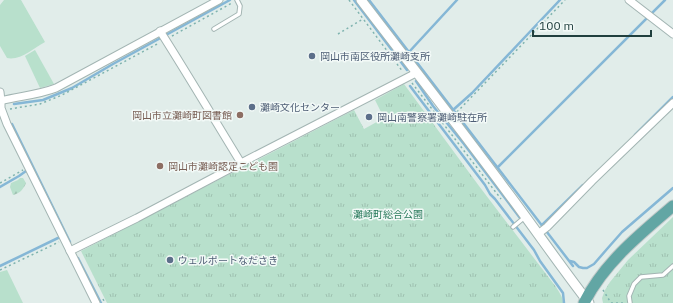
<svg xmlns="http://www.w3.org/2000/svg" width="673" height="303" viewBox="0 0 673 303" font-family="'IBM Plex Sans','Noto Sans JP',sans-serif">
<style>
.grass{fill:#b8e0cc}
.forest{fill:url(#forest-firs)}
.park{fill:url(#park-tufts)}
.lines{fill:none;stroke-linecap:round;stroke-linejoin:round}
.stream{stroke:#85b7d6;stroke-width:2.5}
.service-casing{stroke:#a3b5b3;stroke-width:5.5}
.minor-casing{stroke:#a3b5b3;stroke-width:9}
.tertiary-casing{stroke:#a3b5b3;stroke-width:11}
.primary-casing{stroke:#c1c9c9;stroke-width:13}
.path{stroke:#7fb3af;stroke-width:1.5;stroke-dasharray:2 3;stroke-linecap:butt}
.service{stroke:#fff;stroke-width:3.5}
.minor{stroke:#fff;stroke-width:7}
.tertiary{stroke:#fff;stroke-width:9}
.primary{stroke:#62a6a4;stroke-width:11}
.service-dot{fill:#5c6f8a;stroke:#f2f9f7;stroke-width:1.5}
.education-dot{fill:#8d6e63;stroke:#f2f9f7;stroke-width:1.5}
.labels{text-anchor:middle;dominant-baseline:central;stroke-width:3;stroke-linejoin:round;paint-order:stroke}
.service-label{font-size:10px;fill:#4e5e75;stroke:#f2f9f7;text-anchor:start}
.education-label{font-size:10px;fill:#785e54;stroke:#f2f9f7;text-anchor:end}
.park-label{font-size:10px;fill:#27795a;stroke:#f2f9f7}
</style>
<defs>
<pattern id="forest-firs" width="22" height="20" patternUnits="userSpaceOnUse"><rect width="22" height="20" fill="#b8e0cc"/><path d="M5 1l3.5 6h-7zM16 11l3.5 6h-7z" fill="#9ec1b0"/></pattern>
<pattern id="park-tufts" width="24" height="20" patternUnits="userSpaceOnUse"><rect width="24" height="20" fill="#b8e0cc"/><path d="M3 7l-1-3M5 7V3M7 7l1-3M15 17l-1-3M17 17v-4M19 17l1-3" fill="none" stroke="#9ec1b0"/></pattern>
</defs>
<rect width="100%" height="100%" fill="#e1edea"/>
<g class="grass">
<path d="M4 0H21L45 42C34 48 20 61 7 58L0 46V5Z"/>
<polygon points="35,50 54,84 40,88 25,56"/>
<polygon points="7,270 23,303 0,303 0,272"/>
</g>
<path class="forest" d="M20 178H23L26 183C23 190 20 193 13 195L10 187 11 183 18 180Z"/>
<g class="park">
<path d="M404 84 479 186 556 287C559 292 563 297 563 303H107L81 251 354 110 364 129 384 118 375 100Z"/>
<polygon points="673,217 673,303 603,303 602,298 605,290 610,282 628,260"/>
</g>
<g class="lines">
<g class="stream">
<polyline points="354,0 407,70"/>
<polyline points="369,0 573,266"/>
<polyline points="409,52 457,0"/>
<polyline points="416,81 433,106 464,144 520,218"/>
<polyline points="410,86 485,185 490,194 495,199 534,250 540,261 563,293 564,303"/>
<polyline points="14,104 43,100 72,88 113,64 230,0"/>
<polyline points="453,110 472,93 560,0"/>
<polyline points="12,124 70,242"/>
<polyline points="635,135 673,97"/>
<polyline points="498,167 665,0"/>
<polyline points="0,187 19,176 26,171"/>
<polyline points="542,225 583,185"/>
<polyline points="78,258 101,303"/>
<polyline points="570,261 574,262 579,267 583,268 587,268 594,264 607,249 622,232 673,188"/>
<polyline points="0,266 58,238"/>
</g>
<defs>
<g id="service">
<polyline points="214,29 239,14 240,6 237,0"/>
<polyline points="513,227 525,217"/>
<polyline points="630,303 629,296 634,284 641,277 663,275 673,266"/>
</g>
<g id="minor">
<polyline points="629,0 673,34"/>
<path d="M160 31C188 75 214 119 241 163"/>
<polyline points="0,92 1,101 1,108 7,124 96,303"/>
<path d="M0 101C19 96 38 95 56 88L219 0"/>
<polyline points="538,234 547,227 592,181 673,103"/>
<polyline points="70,251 137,218 241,163 416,73"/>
</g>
<path id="tertiary" d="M361 0C410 64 460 128 508 193 535 229 561 267 589 303"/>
<path id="primary" d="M584 303C604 263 640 234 673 206"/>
</defs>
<use href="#service" class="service-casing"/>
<use href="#minor" class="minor-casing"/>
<use href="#tertiary" class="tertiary-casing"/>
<use href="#primary" class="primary-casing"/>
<g class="path">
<polyline points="349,0 403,72"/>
<polyline points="338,34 363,19"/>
<polyline points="172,36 232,3"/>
<polyline points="412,83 501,199"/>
<polyline points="10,109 40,104 62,95 159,43"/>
<polyline points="457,112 565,0"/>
<polyline points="0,183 23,170"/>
<polyline points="0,270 59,242"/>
<polyline points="603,290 611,303"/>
<polyline points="103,299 105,303"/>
<polyline points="611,303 625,303"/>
</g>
<use href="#service" class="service"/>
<use href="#minor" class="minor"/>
<use href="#tertiary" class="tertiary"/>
<use href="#primary" class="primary"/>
</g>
<g class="service-dot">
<circle cx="312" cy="56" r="4"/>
<circle cx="252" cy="107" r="4"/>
<circle cx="369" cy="117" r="4"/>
<circle cx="170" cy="260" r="4"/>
</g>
<g class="education-dot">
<circle cx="240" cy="115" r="4"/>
<circle cx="160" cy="166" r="4"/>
</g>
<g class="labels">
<g class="service-label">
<text x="320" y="56">岡山市南区役所灘崎支所</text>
<text x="260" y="107">灘崎文化センター</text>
<text x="377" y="117">岡山南警察署灘崎駐在所</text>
<text x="178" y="260">ウェルポートなださき</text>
</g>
<g class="education-label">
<text x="232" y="115">岡山市立灘崎町図書館</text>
<text x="168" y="166" text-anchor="start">岡山市灘崎認定こども園</text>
</g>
<g class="park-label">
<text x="388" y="214">灘崎町総合公園</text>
</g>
</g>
<path d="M533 30v6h118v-6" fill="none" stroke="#203f3e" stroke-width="2"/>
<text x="539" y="30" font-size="12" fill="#203f3e" stroke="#f2f9f7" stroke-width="3" paint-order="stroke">100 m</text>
</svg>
